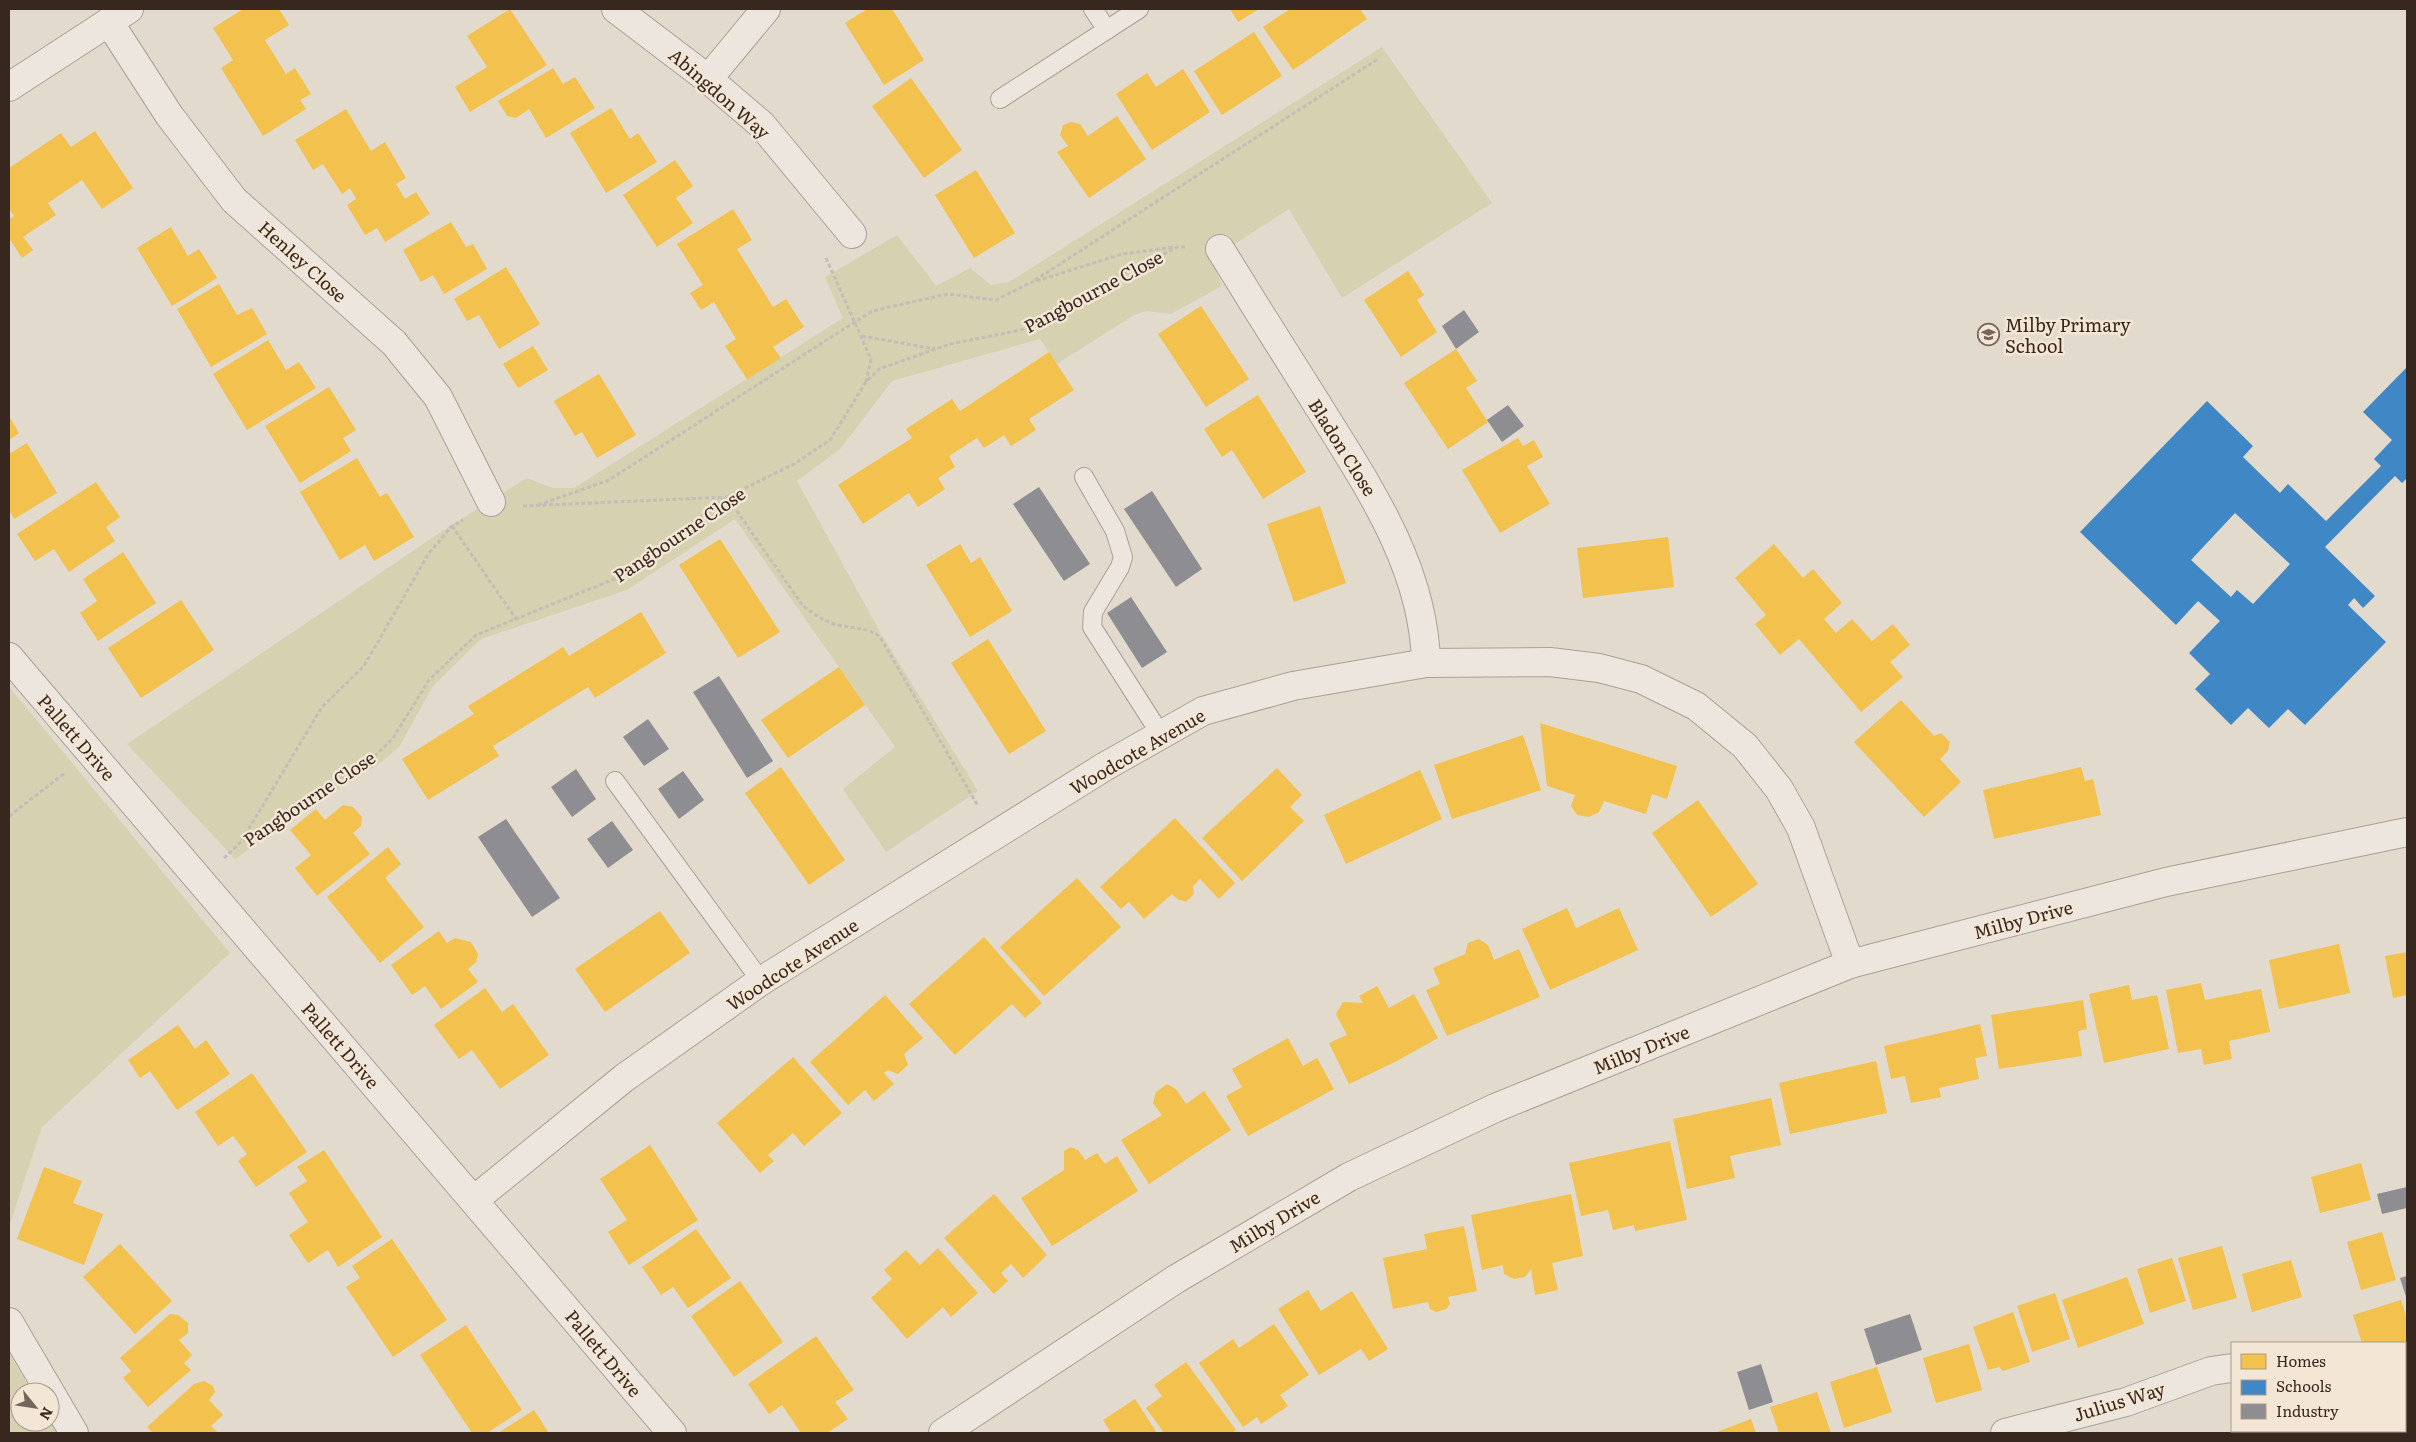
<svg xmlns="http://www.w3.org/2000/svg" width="2416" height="1442" viewBox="0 0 2416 1442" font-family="Literata,serif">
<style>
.green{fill:#d5d1b1}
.homes{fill:#f2c14e}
.schools{fill:#3f88c5;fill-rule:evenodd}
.industry{fill:#8d8d92}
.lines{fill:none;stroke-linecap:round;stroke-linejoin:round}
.lane-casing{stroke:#a9a097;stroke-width:20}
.street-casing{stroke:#a9a097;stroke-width:30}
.path{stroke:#c4bdb6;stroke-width:3;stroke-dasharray:4 2.5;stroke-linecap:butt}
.lane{stroke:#ece6df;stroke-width:18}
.street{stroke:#ece6df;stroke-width:28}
.labels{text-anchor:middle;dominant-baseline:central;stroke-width:5;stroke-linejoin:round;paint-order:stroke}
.street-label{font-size:18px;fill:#38271f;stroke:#f4e6d5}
.poi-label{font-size:18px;fill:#38271f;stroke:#f4e6d5;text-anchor:start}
</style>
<rect width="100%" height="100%" fill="#e3dace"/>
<g class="green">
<polygon points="1382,47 1492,203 1342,298 1289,209 1211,259 1222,286 1171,314 1147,311 1134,315 1057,364 1040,339 892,381 840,449 797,481 880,632 978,791 886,852 843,789 895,747 735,519 627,590 481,639 433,686 399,747 380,763 290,820 235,859 127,744 450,526 527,478 553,488 574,488 843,318 825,277 897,235 936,286 970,268 991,285 1009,282"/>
<polygon points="9,687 230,953 42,1127 9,1227"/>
<polygon points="9,1353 32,1392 20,1392 20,1422 50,1421 58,1433 9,1433"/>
</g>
<g class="homes">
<polygon points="243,9 279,9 289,25 265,40 286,74 295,68 311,94 300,100 306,109 263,136 221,68 233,60 213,28"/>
<polygon points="510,9 547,65 470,112 455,87 487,67 467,36"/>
<polygon points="867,9 892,9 924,60 884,85 845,23"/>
<polygon points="1230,9 1259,9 1238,22"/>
<polygon points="1290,9 1360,9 1367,19 1293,70 1263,27"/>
<polygon points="1254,32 1282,76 1222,115 1194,71"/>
<polygon points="553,68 563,84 575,77 595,108 546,138 529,109 516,118 507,116 498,101"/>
<polygon points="1183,69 1210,112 1152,150 1116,94 1147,73 1156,87"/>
<polygon points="911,78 962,150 924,178 872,106"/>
<polygon points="611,108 630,139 638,133 657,162 606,193 570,133"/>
<polygon points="346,109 371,151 385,142 406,178 396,184 405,199 416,192 430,214 385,242 377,228 365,235 347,205 356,199 350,188 342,194 323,164 313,170 295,140"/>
<polygon points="1117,116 1146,159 1089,198 1057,152 1068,146 1060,135 1063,125 1071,122 1080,124 1088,136"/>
<polygon points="95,131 133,188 102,209 82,180 48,203 56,215 23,237 33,250 22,258 9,238 9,219 14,216 9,209 9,168 61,133 71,147"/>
<polygon points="675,160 693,186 676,198 693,223 657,247 623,195"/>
<polygon points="976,170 1015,233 974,258 935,195"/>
<polygon points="733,209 752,240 737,249 773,307 786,299 804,327 773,347 781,358 747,379 725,346 736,339 714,302 701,310 690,293 703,285 677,244"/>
<polygon points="451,222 466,247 473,244 487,269 444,294 433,275 421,282 403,250"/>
<polygon points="171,227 188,256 199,249 217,278 172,306 137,248"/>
<polygon points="506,267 540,324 499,349 479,315 467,321 454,299"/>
<polygon points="1408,271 1424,295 1417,300 1437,332 1401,357 1364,300"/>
<polygon points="219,284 237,315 252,308 267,334 211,367 177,309"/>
<polygon points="1201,306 1249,379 1206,407 1158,334"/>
<polygon points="268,340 286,370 299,362 316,388 247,430 213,374"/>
<polygon points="533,346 548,370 518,388 503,364"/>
<polygon points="1456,349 1477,381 1466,388 1488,422 1448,449 1404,383"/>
<polygon points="1049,352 1074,390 1029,419 1036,430 1011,446 1004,435 984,448 977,438 949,456 955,467 938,478 945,489 918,507 909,493 863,524 838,485 912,438 906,429 952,399 960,411"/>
<polygon points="599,374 636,435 597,458 582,432 575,436 554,401"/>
<polygon points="329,387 356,430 343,438 351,451 300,483 265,426"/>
<polygon points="1258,395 1306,472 1263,499 1232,450 1222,457 1204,429"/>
<polygon points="9,416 19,433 9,440"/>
<polygon points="1518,438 1523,446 1534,440 1543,457 1527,466 1550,504 1500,533 1462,470"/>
<polygon points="27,443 57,493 14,519 9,510 9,454"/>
<polygon points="357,458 380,497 387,493 414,537 374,561 365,545 340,560 300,492"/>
<polygon points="96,482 120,517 106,527 115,541 69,572 54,549 35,561 17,534"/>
<polygon points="1320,506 1346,583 1294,602 1267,524"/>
<polygon points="1668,537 1674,587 1583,598 1577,548"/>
<polygon points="720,539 780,632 738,658 679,565"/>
<polygon points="960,544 971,563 980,557 1012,611 970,637 926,565"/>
<polygon points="1774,544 1803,578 1813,569 1842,603 1824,619 1836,633 1852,619 1872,641 1893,624 1910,645 1890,662 1903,677 1861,712 1799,639 1780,655 1755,624 1766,615 1735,578"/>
<polygon points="123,552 156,603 98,641 80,613 97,601 83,579"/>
<polygon points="181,600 214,650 141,698 108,648"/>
<polygon points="641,612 666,653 595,698 588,687 493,746 499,756 428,800 402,759 474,714 468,706 563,647 569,656"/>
<polygon points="988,639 1046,731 1009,754 951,663"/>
<polygon points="839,667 865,705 788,758 761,720"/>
<polygon points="1901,700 1934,736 1941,733 1950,742 1948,751 1940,759 1961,782 1924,817 1854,742"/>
<polygon points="1540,723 1677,766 1667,799 1652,794 1646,814 1604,801 1599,812 1589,817 1577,815 1571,806 1575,795 1547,786"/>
<polygon points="1523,735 1541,790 1452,819 1434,765"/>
<polygon points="781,767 845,860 809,885 745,793"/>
<polygon points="2081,767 2085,781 2093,779 2101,815 1994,839 1983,790"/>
<polygon points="1277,768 1302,795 1290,807 1304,821 1242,881 1202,838"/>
<polygon points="1420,770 1442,819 1346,864 1324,815"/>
<polygon points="1698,800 1758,884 1711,917 1652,833"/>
<polygon points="343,805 353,807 362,817 361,826 353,833 370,854 317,896 295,868 311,855 290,830 316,809 325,820"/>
<polygon points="1175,818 1235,883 1219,899 1200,879 1193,886 1194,894 1186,902 1177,899 1172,894 1144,919 1129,902 1121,909 1100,887"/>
<polygon points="388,847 401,864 385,878 424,927 380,963 327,897"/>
<polygon points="1077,878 1121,927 1044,996 1000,947"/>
<polygon points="1567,908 1576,928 1619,908 1638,950 1550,990 1522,929"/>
<polygon points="660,911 690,953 605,1012 575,969"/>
<polygon points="439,931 447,943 455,938 471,942 478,954 476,962 468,969 478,982 441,1009 425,986 412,995 391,965"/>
<polygon points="984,937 1042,1003 1025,1018 1012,1004 955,1055 909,1004"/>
<polygon points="1479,939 1488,945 1494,960 1519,949 1540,997 1447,1036 1426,990 1440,984 1433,968 1465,954 1468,943"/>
<polygon points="2339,944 2350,993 2279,1009 2269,960"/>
<polygon points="2407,952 2407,995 2393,998 2385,956"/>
<polygon points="2201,983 2205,1000 2261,989 2270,1032 2229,1041 2232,1059 2204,1065 2201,1049 2178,1053 2166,990"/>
<polygon points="2129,985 2132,1000 2157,995 2169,1049 2104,1063 2089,994"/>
<polygon points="1377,986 1389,1008 1414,994 1438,1038 1395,1062 1349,1084 1329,1043 1347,1035 1336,1014 1343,1002 1363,1003 1359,996"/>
<polygon points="485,988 502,1012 513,1004 549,1055 500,1089 472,1050 459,1059 434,1025"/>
<polygon points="885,995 923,1038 904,1054 908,1065 898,1074 888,1070 884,1073 894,1084 874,1101 865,1090 848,1105 810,1062"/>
<polygon points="2083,1000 2087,1029 2078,1031 2082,1056 1999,1069 1991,1015"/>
<polygon points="1980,1024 1987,1056 1975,1058 1979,1079 1939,1088 1941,1097 1911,1103 1905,1076 1891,1079 1884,1046"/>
<polygon points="178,1025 195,1049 206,1040 230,1074 177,1110 150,1071 140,1078 128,1060"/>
<polygon points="1288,1038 1303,1066 1317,1058 1334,1089 1248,1136 1226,1096 1242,1087 1232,1069"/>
<polygon points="793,1057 842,1113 804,1146 793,1133 768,1155 774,1161 760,1173 717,1123"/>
<polygon points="1876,1061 1887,1113 1790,1134 1779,1083"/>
<polygon points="252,1073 307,1152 256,1187 238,1161 247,1154 233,1136 218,1146 195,1112"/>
<polygon points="1167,1084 1176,1089 1186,1104 1204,1091 1231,1130 1149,1184 1121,1140 1162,1115 1153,1103 1156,1092"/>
<polygon points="1771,1098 1781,1145 1730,1156 1735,1178 1687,1189 1673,1119"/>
<polygon points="1670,1141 1687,1220 1635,1231 1634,1225 1613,1230 1608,1210 1581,1216 1569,1163"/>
<polygon points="650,1145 698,1220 629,1265 608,1232 627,1220 600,1179"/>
<polygon points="1071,1147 1078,1150 1085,1160 1097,1153 1105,1164 1117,1156 1138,1191 1052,1246 1021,1198 1064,1170 1064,1151"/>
<polygon points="324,1150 382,1237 338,1267 328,1250 308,1263 289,1235 308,1222 289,1193 307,1181 297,1167"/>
<polygon points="2361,1163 2371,1200 2320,1213 2311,1177"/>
<polygon points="44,1167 82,1181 73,1203 103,1214 84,1265 17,1239"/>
<polygon points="994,1194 1047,1255 1023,1278 1011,1264 1001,1273 1008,1281 994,1294 944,1238"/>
<polygon points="1571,1194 1583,1256 1552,1263 1558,1290 1535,1295 1531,1269 1525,1277 1514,1279 1504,1274 1503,1265 1482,1270 1471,1215"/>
<polygon points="1464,1226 1477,1291 1448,1297 1450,1304 1446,1309 1436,1312 1430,1309 1428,1302 1393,1309 1383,1258 1427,1249 1424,1234"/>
<polygon points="696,1229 731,1278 688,1308 673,1287 661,1295 642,1267"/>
<polygon points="2382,1232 2396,1280 2361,1290 2347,1242"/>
<polygon points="392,1239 447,1320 393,1357 346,1287 360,1278 352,1266"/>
<polygon points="120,1244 172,1301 135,1334 83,1277"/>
<polygon points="2222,1246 2237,1298 2193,1310 2178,1258"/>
<polygon points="938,1248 978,1293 951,1317 943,1307 907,1339 871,1298 892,1279 884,1270 906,1250 920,1265"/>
<polygon points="2172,1258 2186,1301 2150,1313 2137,1269"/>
<polygon points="2291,1260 2302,1297 2252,1312 2242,1274"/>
<polygon points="2127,1277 2144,1324 2078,1348 2062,1300"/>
<polygon points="740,1281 783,1342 734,1377 691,1316"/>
<polygon points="1308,1290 1321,1311 1352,1291 1388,1349 1369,1361 1361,1349 1319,1375 1278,1309"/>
<polygon points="2055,1293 2070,1339 2032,1352 2017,1306"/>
<polygon points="2401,1300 2407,1319 2407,1352 2405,1353 2405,1343 2362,1343 2353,1315"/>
<polygon points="2013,1312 2030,1362 2003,1371 1999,1367 1988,1370 1973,1327"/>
<polygon points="170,1314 178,1315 188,1323 188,1333 179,1340 192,1355 184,1363 191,1370 148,1407 123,1378 131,1371 120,1358"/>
<polygon points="1274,1324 1309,1375 1280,1395 1288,1406 1261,1424 1257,1417 1243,1427 1199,1363 1233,1339 1239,1348"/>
<polygon points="466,1325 522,1410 487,1433 472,1433 420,1355"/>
<polygon points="816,1336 854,1390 835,1402 848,1419 827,1433 801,1433 782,1405 769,1414 748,1384"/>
<polygon points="1969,1344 1982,1390 1936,1403 1923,1358"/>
<polygon points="2405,1360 2407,1360 2407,1408 2405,1409"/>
<polygon points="1186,1362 1236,1430 1232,1433 1164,1433 1146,1408 1162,1396 1154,1385"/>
<polygon points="1877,1367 1892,1412 1844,1428 1830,1382"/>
<polygon points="204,1381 213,1386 215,1392 209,1400 223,1415 211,1426 218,1433 153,1433 147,1427 194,1384"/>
<polygon points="1817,1392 1831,1433 1779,1433 1770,1407"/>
<polygon points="1135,1399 1157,1433 1107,1433 1110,1431 1103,1420"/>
<polygon points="534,1410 549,1433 498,1433"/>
<polygon points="1751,1419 1756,1433 1714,1433"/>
<polygon points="2237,1431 2282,1431 2283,1433 2237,1433"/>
</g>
<path class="schools" d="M2407 367V478L2402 483 2395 476 2325 547 2375 596 2363 608 2354 598 2348 605 2386 642 2305 725 2288 709 2269 728 2248 708 2231 725 2195 689 2210 674 2189 653 2220 621 2198 601 2176 625 2080 532 2207 401 2253 446 2243 457 2280 493 2288 484 2326 521 2381 466 2374 459 2392 440 2363 412ZM2235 513 2290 564 2253 604 2237 590 2231 597 2191 560Z"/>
<g class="industry">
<polygon points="1464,310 1479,332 1456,349 1442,326"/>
<polygon points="1508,405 1524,426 1502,442 1487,420"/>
<polygon points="1039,487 1090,564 1064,581 1013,504"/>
<polygon points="1152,491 1202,569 1176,587 1124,509"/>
<polygon points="1131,597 1167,652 1142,668 1107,613"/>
<polygon points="719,676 773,761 747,778 693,692"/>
<polygon points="648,719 669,749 644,766 623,737"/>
<polygon points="576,769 596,799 572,817 551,787"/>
<polygon points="683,771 704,800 679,819 658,789"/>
<polygon points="506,819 560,898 532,917 478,837"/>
<polygon points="612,821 633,850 608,868 587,839"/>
<polygon points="2407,1187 2407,1208 2382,1214 2377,1194"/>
<polygon points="2407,1276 2407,1300 2400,1278"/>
<polygon points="1910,1314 1922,1350 1876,1365 1864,1329"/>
<polygon points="1761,1364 1773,1402 1749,1410 1737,1372"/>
<polygon points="2407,1413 2407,1433 2395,1433 2394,1431 2405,1431 2405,1414"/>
</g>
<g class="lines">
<defs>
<g id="lane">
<polyline points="1093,9 1107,30"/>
<polyline points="1000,99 1139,9"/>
<polyline points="1084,477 1115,531 1123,557 1120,567 1093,612 1092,627 1161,735"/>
<polyline points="615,781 761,981"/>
</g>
<g id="street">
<polyline points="616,9 708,79 762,125 852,234"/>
<polyline points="109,22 169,115 234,200 394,343 438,397 491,502"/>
<polyline points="708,79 766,9"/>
<polyline points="9,87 129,9"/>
<path d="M1220 249C1252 301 1284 352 1317 404 1366 483 1424 566 1426 663"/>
<polyline points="9,657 672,1433"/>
<polyline points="474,1200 624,1078 761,981 1104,767 1203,711 1293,686 1426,663 1550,662 1599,668 1641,679 1696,706 1745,746 1779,789 1801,828 1850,964"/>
<polyline points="9,1322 74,1433"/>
<polyline points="2330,1431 2331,1433"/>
<polyline points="943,1433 1176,1279 1349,1177 1495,1108 1850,964 2166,882 2407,832"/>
<polyline points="2005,1433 2126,1402 2211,1371 2232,1368"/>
</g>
</defs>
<use href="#lane" class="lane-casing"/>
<use href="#street" class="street-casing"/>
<g class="path">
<polyline points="826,258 871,359 866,382"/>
<polyline points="1035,280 1378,59"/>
<polyline points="862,336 935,349"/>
<polyline points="538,505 609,480 872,311 948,294 996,300 1030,283 1122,254 1175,247"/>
<path d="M523 506 727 497 803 606C813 613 822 620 834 624 850 629 866 626 880 637L978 806"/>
<polyline points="452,526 516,619"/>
<polyline points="9,816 65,773"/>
<polyline points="242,840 322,707 364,666 429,553 452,526 463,520"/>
<polyline points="224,858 241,842 375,756 393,738 429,680 476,635 622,576 727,497 794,464 830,440 866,382 879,369 950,344 1021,330 1067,308 1111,279 1178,247 1187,247"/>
</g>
<use href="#lane" class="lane"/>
<use href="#street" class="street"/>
</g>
<defs>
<symbol id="school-ring" viewBox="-11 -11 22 22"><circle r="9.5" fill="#f4e6d5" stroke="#74665c" stroke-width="1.5"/><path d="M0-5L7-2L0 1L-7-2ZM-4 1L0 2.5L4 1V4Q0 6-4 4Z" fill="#74665c"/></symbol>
</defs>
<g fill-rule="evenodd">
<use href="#school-ring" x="1976" y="322" width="25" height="25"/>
</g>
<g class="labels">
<g class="street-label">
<text transform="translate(720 93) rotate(41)">Abingdon Way</text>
<text transform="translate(303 261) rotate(42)">Henley Close</text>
<text transform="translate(1093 291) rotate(-28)">Pangbourne Close</text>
<text transform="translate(1343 447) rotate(58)">Bladon Close</text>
<text transform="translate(679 534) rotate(-34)">Pangbourne Close</text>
<text transform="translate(77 737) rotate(49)">Pallett Drive</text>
<text transform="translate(1137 751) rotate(-30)">Woodcote Avenue</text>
<text transform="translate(309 798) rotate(-34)">Pangbourne Close</text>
<text transform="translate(2023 919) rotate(-15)">Milby Drive</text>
<text transform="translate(792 964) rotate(-33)">Woodcote Avenue</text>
<text transform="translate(341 1045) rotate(49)">Pallett Drive</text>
<text transform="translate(1641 1049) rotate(-22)">Milby Drive</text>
<text transform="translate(1274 1221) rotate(-31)">Milby Drive</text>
<text transform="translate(604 1353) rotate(50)">Pallett Drive</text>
<text transform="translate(2119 1401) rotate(-17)">Julius Way</text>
</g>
<g class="poi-label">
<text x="2005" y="324">Milby Primary<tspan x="2005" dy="21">School</tspan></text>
</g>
</g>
<rect width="2416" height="1442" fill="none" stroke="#38271f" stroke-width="20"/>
<rect x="2231" y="1342" width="175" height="90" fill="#f4e6d5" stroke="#a99a8c"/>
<rect x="2241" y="1354" width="25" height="15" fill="#f2c14e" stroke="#a99a8c"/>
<text x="2276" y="1367" font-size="15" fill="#38271f">Homes</text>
<rect x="2241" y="1380" width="25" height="15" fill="#3f88c5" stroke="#a99a8c"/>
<text x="2276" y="1392" font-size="15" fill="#38271f">Schools</text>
<rect x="2241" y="1404" width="25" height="15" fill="#8d8d92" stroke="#a99a8c"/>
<text x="2276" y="1417" font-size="15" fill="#38271f">Industry</text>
<g transform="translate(35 1407) rotate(120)"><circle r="24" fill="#f4e6d5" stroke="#a99a8c"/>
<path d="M0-4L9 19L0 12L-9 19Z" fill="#74665c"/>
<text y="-8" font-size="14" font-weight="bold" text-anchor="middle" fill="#38271f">N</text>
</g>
</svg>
